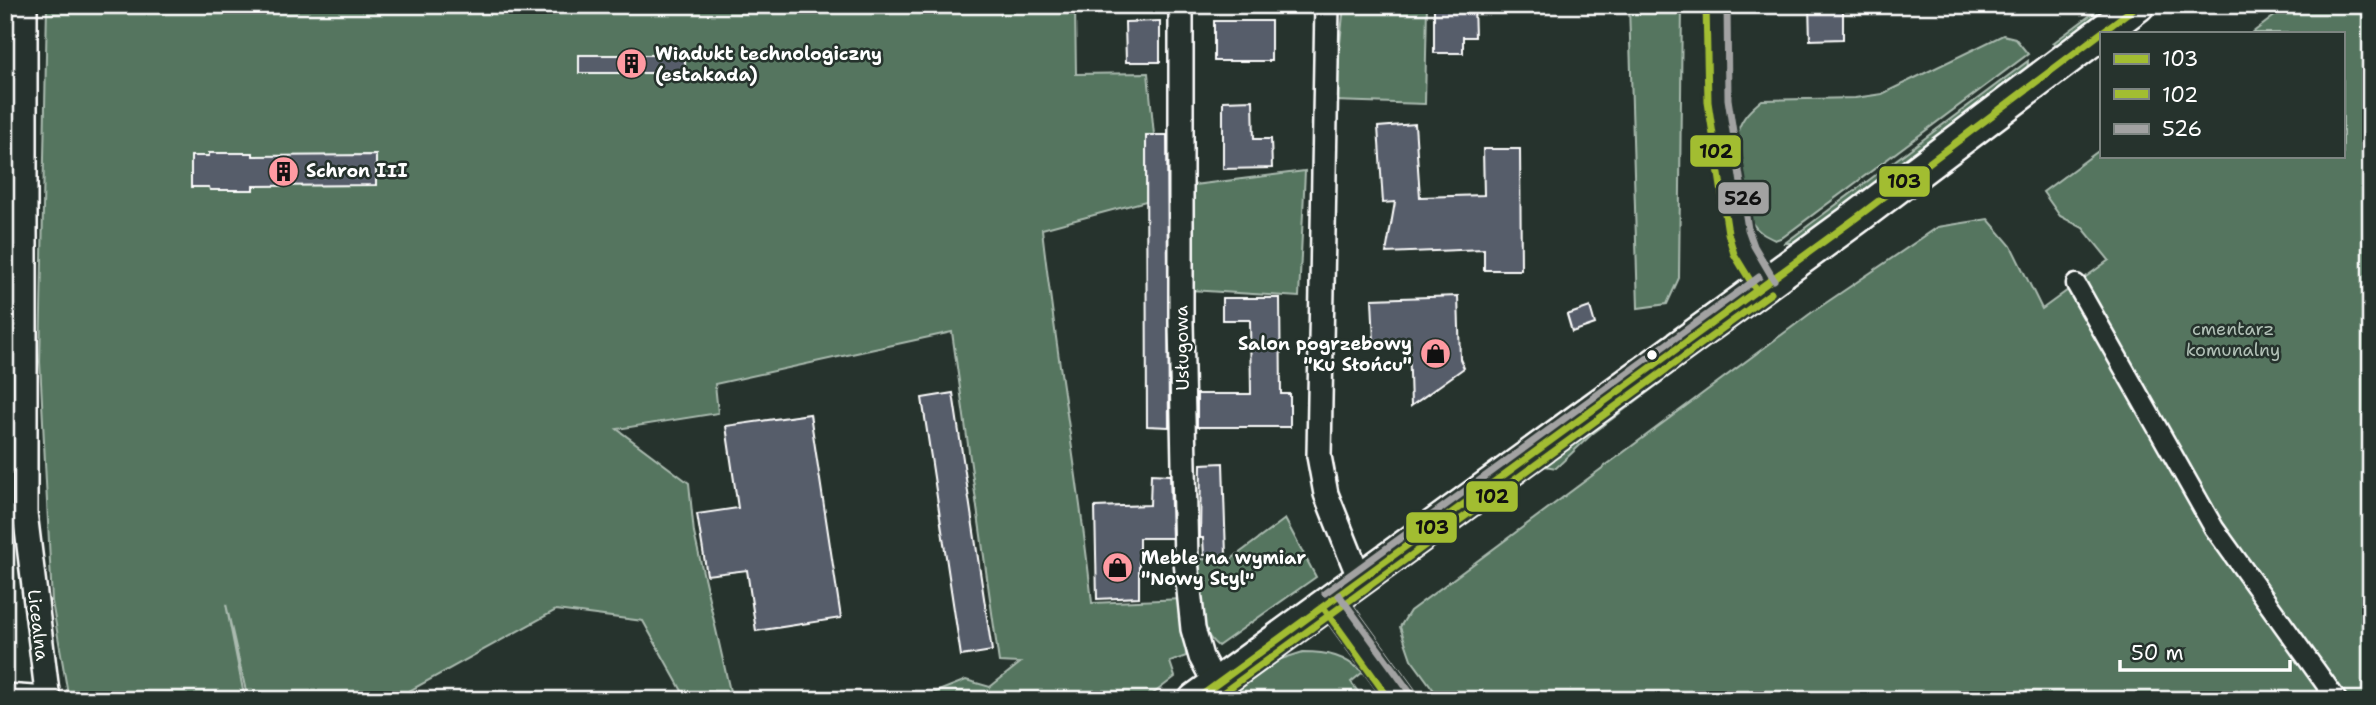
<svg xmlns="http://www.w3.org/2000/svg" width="2376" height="705" viewBox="0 0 2376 705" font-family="'Shantell Sans',sans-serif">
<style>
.green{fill:#54755f;stroke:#aabaaf;stroke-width:2}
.building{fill:#575d6a;stroke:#fff;stroke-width:2}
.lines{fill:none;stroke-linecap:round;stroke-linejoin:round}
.pedestrian-casing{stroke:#fff;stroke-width:23}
.minor-casing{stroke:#fff;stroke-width:28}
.tertiary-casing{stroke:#fff;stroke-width:33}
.secondary-casing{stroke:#fff;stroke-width:37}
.pedestrian{stroke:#26332d;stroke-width:18}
.minor{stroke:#26332d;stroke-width:23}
.tertiary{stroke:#26332d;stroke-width:28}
.secondary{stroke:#26332d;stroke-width:32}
.bus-1-casing{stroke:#26332d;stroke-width:12}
.bus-2-casing{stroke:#26332d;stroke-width:12}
.bus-3-casing{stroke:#26332d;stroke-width:12}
.bus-1{stroke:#a2bd31;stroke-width:7}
.bus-2{stroke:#a2bd31;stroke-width:7}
.bus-3{stroke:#a2a2a2;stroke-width:7}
.bus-dot{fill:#fff;stroke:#26332d;stroke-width:2.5}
.labels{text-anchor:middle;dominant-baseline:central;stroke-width:5;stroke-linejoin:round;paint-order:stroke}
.poi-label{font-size:18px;font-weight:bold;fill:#fff;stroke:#26332d;text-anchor:start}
.park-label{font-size:18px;fill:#b2c1b7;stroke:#26332d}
.street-label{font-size:18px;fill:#fff;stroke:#26332d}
.line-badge{stroke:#26332d;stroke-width:2.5}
.pale-badge-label{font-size:19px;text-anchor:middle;font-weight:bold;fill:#111}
</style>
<rect width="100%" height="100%" fill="#26332d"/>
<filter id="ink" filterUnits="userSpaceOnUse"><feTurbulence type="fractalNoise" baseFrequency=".0143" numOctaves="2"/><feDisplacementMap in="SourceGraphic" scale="14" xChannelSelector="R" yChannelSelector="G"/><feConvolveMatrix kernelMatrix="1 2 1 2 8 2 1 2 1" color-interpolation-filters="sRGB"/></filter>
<g filter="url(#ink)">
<g class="green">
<path d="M47 5H1075L1076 74 1148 73 1154 135 1146 136V201L1042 229C1056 355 1079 478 1092 603L1182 599 1186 656 1170 662 1175 677 1145 700H916L966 680 990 687 1020 663 999 662 952 332 715 384 718 413 617 429 689 483 694 533 732 700H687L643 621 556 610 393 700H248L226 604 245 700H69L52 602 40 362Z"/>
<polygon points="1344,5 1427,5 1425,104 1334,101"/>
<polygon points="1629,5 1682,5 1679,278 1667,304 1638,308"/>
<polygon points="2104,5 2120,5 2064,46 2053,43"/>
<polygon points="2289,5 2371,5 2371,700 1441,700 1411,659 1400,627 1410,611 1811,313 1938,227 1988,219 2011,246 2042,309 2109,260 2083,228 2060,216 2043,192 2101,149 2101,156 2343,156 2343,33 2252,33"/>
<path d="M2003 35 2015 38 2028 54 1783 237 1775 240C1766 236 1758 232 1753 224 1743 210 1734 147 1738 131 1742 117 1751 109 1762 100L1855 98 1882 94Z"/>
<polygon points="2028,61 2027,73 1798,243 1785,243"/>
<polygon points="1976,146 1592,434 1556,468 1545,466 1542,463"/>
<polygon points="1305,171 1299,297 1191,290 1194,185"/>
<path d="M1285 519 1316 577 1218 646C1193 627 1199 586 1200 559L1230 560Z"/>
<path d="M1303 652C1329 652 1343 656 1363 672L1351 682 1364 700H1219L1275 661Z"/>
</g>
<g class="building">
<polygon points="1434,5 1474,5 1475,37 1463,37 1463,53 1434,53"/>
<polygon points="1809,5 1843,5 1843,39 1810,40"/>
<polygon points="1160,21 1160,62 1126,62 1125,22"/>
<rect x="1214" y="21" width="57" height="40"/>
<rect x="579" y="55" width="106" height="18"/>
<polygon points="1253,100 1254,139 1271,139 1272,168 1223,169 1223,101"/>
<polygon points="1415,124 1420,197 1484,195 1483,149 1520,149 1521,270 1484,270 1484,249 1386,253 1395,202 1383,203 1378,127"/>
<polygon points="1146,135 1167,135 1169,427 1147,426"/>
<polygon points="209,153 253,153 253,156 376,155 376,185 253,186 253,190 210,190 209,187 191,187 191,156 209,156"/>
<polygon points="1458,296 1460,359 1464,368 1411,406 1409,341 1374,342 1372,299"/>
<polygon points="1222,298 1280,298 1281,394 1290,394 1290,427 1197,427 1197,394 1251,394 1250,320 1222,320"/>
<polygon points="1590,307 1595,324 1572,332 1567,315"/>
<polygon points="953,393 992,651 961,656 922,398"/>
<polygon points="810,414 841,618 756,631 747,570 707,575 697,514 738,508 726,426"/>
<polygon points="1223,463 1226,555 1204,555 1203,538 1200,538 1201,464"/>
<polygon points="1151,474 1170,475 1172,538 1139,538 1139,597 1097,599 1095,507 1150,505"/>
</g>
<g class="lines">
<defs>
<polyline id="pedestrian" points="2076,284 2214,528 2337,700"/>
<g id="minor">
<polyline points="25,5 25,513 48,700"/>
<polyline points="1181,5 1181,322 1186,561 1193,629 1201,657 1216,685"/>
<polyline points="1327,5 1319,456 1326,494 1355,567 1363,577"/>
<polyline points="1716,5 1718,100 1738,231 1744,250 1765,285"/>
<polyline points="5,696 47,699"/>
</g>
<polyline id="tertiary" points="1331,601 1403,700"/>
<polyline id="secondary" points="1195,700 1856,218 2138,5"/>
</defs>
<use href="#pedestrian" class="pedestrian-casing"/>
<use href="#minor" class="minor-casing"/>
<use href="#tertiary" class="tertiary-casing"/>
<use href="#secondary" class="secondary-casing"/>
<use href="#pedestrian" class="pedestrian"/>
<use href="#minor" class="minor"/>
<use href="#tertiary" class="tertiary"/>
<use href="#secondary" class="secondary"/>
<defs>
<polyline id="bus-1" points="1195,700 1856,218 2138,5"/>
<g id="bus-2">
<polyline points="1706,5 1708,102 1728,233 1734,254 1756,290"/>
<polyline points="1323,607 1390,700"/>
<polyline points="1213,700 1771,293"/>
</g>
<g id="bus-3">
<polyline points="1727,5 1728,99 1748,229 1754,246 1774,280"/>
<polyline points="1325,593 1759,277"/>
<polyline points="1339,595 1411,694"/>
</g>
</defs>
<use href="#bus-1" class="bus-1-casing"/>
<use href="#bus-2" class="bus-2-casing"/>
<use href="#bus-3" class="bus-3-casing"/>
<use href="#bus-1" class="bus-1"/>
<use href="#bus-2" class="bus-2"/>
<use href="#bus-3" class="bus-3"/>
</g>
</g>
<defs>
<symbol id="building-disc" viewBox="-11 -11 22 22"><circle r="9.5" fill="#ff9aa2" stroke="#26332d"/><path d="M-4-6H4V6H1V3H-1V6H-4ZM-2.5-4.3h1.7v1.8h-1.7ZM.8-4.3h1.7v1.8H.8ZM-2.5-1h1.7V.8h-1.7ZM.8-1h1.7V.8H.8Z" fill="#111"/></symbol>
<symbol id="shop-disc" viewBox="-11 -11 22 22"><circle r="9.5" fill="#ff9aa2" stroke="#26332d"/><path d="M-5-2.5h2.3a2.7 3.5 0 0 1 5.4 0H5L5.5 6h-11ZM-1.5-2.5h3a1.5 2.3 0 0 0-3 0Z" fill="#111"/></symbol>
</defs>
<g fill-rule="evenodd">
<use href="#building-disc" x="614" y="46" width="35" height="35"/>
<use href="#building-disc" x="266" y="154" width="35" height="35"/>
<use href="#shop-disc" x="1418" y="336" width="35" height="35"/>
<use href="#shop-disc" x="1100" y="550" width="35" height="35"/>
</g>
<circle class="bus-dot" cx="1652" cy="355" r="6"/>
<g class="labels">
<g class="poi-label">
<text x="655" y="54">Wiadukt technologiczny<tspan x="655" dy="21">(estakada)</tspan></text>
<text x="306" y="171">Schron III</text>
<text x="1412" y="344" text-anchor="end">Salon pogrzebowy<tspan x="1412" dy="21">"Ku Słońcu"</tspan></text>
<text x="1141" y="558">Meble na wymiar<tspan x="1141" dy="21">"Nowy Styl"</tspan></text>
</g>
<g class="park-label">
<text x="2233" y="329">cmentarz<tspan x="2233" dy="21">komunalny</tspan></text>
</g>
<g class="street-label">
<text transform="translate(1182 348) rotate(-91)">Usługowa</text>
<text transform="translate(38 625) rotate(83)">Licealna</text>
</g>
</g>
<g class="line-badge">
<rect x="1689" y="134" width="53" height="34" rx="7" fill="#a2bd31"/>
<rect x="1878" y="165" width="53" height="33" rx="7" fill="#a2bd31"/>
<rect x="1717" y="181" width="53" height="34" rx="7" fill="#a2a2a2"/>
<rect x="1465" y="480" width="54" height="33" rx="7" fill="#a2bd31"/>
<rect x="1405" y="511" width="53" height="33" rx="7" fill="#a2bd31"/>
</g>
<g class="pale-badge-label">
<text x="1716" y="158">102</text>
<text x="1904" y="188">103</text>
<text x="1743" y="205">526</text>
<text x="1492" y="503">102</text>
<text x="1432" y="534">103</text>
</g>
<rect width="2376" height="705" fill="none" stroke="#26332d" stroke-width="28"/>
<rect x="14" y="14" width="2348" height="677" fill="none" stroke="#fff" stroke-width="2.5" filter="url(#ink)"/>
<rect x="2100" y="32" width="245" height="126" fill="#26332d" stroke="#7d8581" stroke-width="2"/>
<rect x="2114" y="54" width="35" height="10" fill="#a2bd31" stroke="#7d8581" stroke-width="2"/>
<text x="2162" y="66" font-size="21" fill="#ffffff">103</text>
<rect x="2114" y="89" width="35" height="10" fill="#a2bd31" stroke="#7d8581" stroke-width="2"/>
<text x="2162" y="102" font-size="21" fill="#ffffff">102</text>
<rect x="2114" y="124" width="35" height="10" fill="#a2a2a2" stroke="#7d8581" stroke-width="2"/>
<text x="2162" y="136" font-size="21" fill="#ffffff">526</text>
<path d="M2120 660v10h170v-10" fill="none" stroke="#ffffff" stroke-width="3.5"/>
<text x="2131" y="660" font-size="21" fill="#ffffff" stroke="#26332d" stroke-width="5" paint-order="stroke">50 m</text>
</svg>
